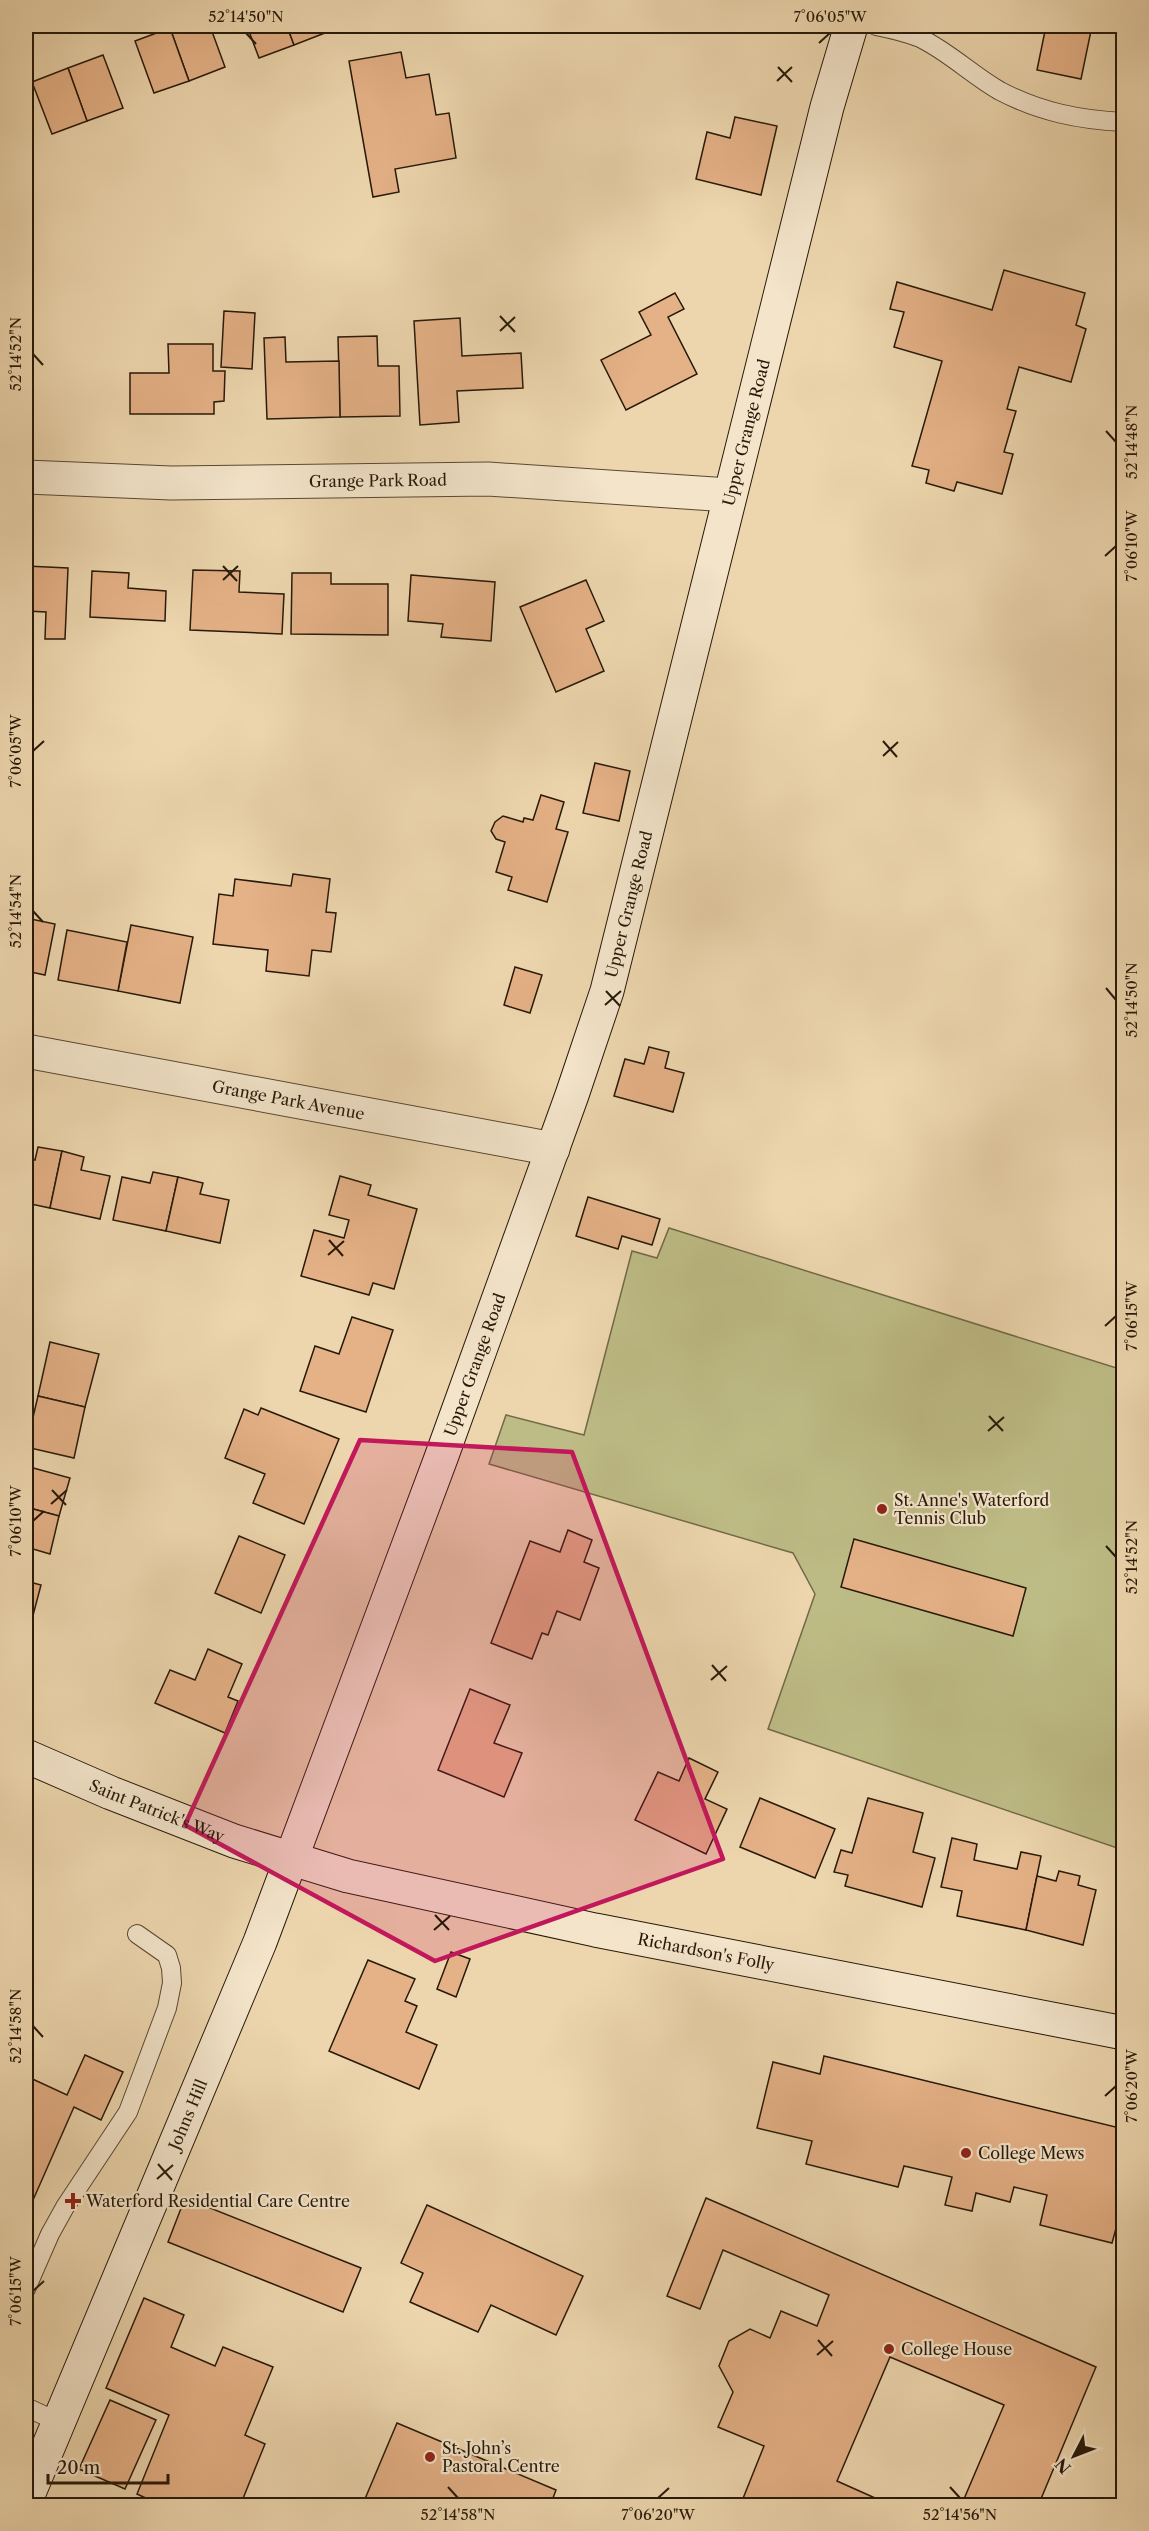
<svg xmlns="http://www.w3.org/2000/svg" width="1149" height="2531" viewBox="0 0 1149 2531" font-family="'Libre Caslon Text',serif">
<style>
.green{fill:#bebc86;stroke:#726a48;stroke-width:1.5}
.building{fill:#e5b187;stroke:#271909;stroke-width:1.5}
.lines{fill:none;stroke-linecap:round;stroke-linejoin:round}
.lane-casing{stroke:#584832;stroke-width:20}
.street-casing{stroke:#584832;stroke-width:35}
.secondary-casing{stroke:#271909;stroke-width:35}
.lane{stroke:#f3e4ca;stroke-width:18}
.street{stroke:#f3e4ca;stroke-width:33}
.secondary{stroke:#f3e4ca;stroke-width:33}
.marked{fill:#c2185b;fill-opacity:0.2;stroke:#c2185b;stroke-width:4.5;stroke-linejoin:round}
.ticks{fill:none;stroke:#271909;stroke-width:2}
.poi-dot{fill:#8f2418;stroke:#f3e4ca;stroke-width:2}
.labels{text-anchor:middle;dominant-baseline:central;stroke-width:4.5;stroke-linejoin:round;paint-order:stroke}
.street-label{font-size:16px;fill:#271909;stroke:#f3e4ca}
.poi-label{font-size:16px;fill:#271909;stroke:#f3e4ca;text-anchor:start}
.neatline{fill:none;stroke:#271909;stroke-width:2}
.ticks-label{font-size:15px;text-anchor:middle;fill:#271909}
</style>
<rect width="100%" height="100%" fill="#edd6ae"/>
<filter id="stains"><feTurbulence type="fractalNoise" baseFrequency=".00333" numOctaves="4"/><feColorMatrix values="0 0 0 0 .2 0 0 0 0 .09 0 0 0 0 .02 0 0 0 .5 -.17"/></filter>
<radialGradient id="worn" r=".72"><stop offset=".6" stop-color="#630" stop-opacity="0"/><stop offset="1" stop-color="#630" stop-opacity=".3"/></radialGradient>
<polygon class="green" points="669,1228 1123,1370 1123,1850 768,1729 815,1594 793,1553 489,1464 506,1415 584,1435 632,1251 657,1258"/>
<g class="building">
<polygon points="178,26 210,26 225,67 189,81 170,28"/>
<polygon points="247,26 287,26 294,45 259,58"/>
<polygon points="287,26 328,26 330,31 294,45"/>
<polygon points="1046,26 1092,26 1081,79 1037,70"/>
<polygon points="170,28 189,81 154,93 135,41"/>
<polygon points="401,52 406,78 429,74 436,115 449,113 456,158 395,169 399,192 373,197 349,61"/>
<polygon points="103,55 123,108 87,121 68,68"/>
<polygon points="68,68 87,121 52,134 32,82"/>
<polygon points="735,117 777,126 761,195 696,179 707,132 730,138"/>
<polygon points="1004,270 1085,293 1076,325 1086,329 1071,382 1019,367 1007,409 1016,411 1004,452 1013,454 1002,494 957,482 954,491 926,483 929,470 912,466 942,361 894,347 904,312 890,309 897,282 992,310"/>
<polygon points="675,293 684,309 668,317 697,374 626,410 601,360 651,335 639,312"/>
<polygon points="224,311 255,313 252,369 221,367"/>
<polygon points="460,318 462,356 521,353 523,388 457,391 459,422 420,425 414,321"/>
<polygon points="377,336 378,366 399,366 400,416 340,417 338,337"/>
<polygon points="285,337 286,362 339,361 340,417 267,419 264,338"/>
<polygon points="168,344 213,344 213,371 225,371 224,401 214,402 214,414 130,414 130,373 169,373"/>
<polygon points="26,566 68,568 65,639 45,639 46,612 26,611"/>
<polygon points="193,570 240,571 239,592 284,594 282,634 190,630"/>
<polygon points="92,571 129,573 128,588 166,591 165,621 90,617"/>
<polygon points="292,573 331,573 331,584 388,584 388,635 291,634"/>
<polygon points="411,575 495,582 491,641 441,637 443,624 408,621"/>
<polygon points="586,580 604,621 586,629 604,671 556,692 520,607"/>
<polygon points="595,763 630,771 619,821 583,813"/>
<polygon points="541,795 564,802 556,829 568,832 547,902 508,890 512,877 496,872 505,842 496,839 491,831 495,822 503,816 523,822 524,818 533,820"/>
<polygon points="293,874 330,879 326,912 336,913 331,952 312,950 309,976 266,971 268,950 213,944 219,894 233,896 235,879 291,886"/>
<polygon points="26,918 55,924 45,975 26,971"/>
<polygon points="131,925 193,937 180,1003 118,991"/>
<polygon points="67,930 127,942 118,991 58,980"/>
<polygon points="515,967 542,975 530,1013 504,1005"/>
<polygon points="649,1047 669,1052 665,1068 684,1073 673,1112 614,1096 625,1059 644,1064"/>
<polygon points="38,1147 62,1151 50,1208 26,1203 26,1158 35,1160"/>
<polygon points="62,1151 84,1157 81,1170 110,1176 100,1219 50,1208"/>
<polygon points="153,1172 178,1177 166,1231 113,1220 122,1177 150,1183"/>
<polygon points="340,1176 371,1185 368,1195 417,1209 394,1289 373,1283 369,1295 301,1276 314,1230 344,1238 349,1220 329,1215"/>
<polygon points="178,1177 203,1183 200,1194 229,1200 220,1243 166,1231"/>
<polygon points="588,1197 660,1219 652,1245 622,1236 618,1249 576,1236"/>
<polygon points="352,1317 393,1330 366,1412 300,1391 315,1346 339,1354"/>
<polygon points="50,1342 99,1354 85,1407 38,1396"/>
<polygon points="38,1396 85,1407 74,1458 26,1447"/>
<polygon points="261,1408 339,1439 304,1524 253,1503 265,1474 225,1458 244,1409 258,1415"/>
<polygon points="26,1466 70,1478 59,1516 26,1507"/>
<polygon points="26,1507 59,1516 50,1554 26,1547"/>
<polygon points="568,1530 592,1540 584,1562 599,1568 580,1620 557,1611 548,1635 542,1633 532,1659 491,1643 530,1541 560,1552"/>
<polygon points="239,1536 285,1555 261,1613 215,1593"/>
<polygon points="854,1539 1026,1588 1013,1636 841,1587"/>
<polygon points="26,1581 41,1585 31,1623 26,1621"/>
<polygon points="26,1621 31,1623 26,1644"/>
<polygon points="208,1649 242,1664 228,1697 238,1701 225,1733 155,1703 170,1670 195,1680"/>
<polygon points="470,1689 510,1705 494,1743 522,1753 504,1797 438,1770"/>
<polygon points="689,1758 718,1772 705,1799 727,1809 706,1854 635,1820 658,1772 679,1781"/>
<polygon points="760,1798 835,1829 815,1878 740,1847"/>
<polygon points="868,1798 923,1813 913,1852 935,1858 922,1907 845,1886 848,1875 834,1872 841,1850 852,1853"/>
<polygon points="952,1838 977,1844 974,1860 1017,1869 1021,1852 1041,1856 1026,1930 957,1916 962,1891 941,1887"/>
<polygon points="1059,1871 1080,1876 1078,1885 1096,1890 1083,1945 1026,1930 1037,1876 1056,1881"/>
<polygon points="451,1952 470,1959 456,1997 437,1989"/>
<polygon points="368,1960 415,1979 405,2001 417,2006 406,2032 437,2045 419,2089 329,2051"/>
<polygon points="85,2055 123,2072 101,2120 74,2107 26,2216 26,2076 67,2095"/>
<polygon points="824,2056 1124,2129 1124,2222 1118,2221 1112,2243 1040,2225 1047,2195 1014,2187 1010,2202 976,2193 972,2211 945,2205 952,2177 904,2166 898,2187 806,2164 812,2141 757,2128 773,2062 820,2074"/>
<polygon points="185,2198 361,2268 343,2312 168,2242"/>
<polygon points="706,2198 1096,2367 1038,2506 961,2506 1004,2405 890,2357 837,2481 893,2506 740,2506 764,2446 718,2427 733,2392 719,2366 729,2341 750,2329 770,2338 781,2311 817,2326 829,2295 723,2250 700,2309 667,2296"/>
<polygon points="427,2205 583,2276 556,2335 491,2305 478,2332 410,2302 423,2273 401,2263"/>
<polygon points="144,2298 184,2315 171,2347 215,2366 223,2347 273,2367 245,2435 265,2444 240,2506 163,2506 137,2494 169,2415 106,2388"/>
<polygon points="110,2400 156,2420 125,2489 79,2469"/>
<polygon points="397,2423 556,2490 550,2506 362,2506"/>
</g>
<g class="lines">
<defs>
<g id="lane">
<path d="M876 26C891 29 905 32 920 38 949 52 972 75 1000 91 1040 112 1080 120 1124 122"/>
<polyline points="26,2289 50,2234 65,2207 128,2112 167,2008 172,1983 171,1968 167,1955 137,1934"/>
<polyline points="26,2407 58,2422"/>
</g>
<g id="street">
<path id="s1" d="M26 477 171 483 488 479 729 495"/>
<path id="s2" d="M26 1051 553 1149"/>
</g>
<g id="secondary">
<path id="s3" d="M26 1756 111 1793 234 1841 348 1876 595 1930 1124 2033"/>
<path id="s4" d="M26 2500 260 1942 441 1458 572 1095 607 991 827 107 851 26"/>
</g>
</defs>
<use href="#lane" class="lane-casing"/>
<use href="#street" class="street-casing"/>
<use href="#secondary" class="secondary-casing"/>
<use href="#lane" class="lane"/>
<use href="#street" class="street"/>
<use href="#secondary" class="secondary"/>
</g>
<path class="marked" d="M360 1440 572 1452 723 1859 435 1961 185 1825Z"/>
<path class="ticks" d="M246 33 256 44M819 43 830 33M778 67 792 82M777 81 792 67M500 316 515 332M500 331 515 317M33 354 43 365M1106 431 1116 442M1105 556 1116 546M223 566 237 581M223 580 238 566M883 741 897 757M33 751 44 741M883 756 898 742M33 911 43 922M1106 988 1116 1000M606 991 620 1006M605 1005 621 991M329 1240 343 1256M328 1255 344 1241M1105 1326 1116 1316M989 1416 1003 1431M988 1431 1004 1417M52 1490 66 1505M51 1504 67 1490M33 1521 44 1511M1106 1546 1116 1557M712 1665 726 1681M711 1680 727 1666M435 1915 449 1930M434 1930 450 1916M33 2026 43 2037M1105 2096 1116 2086M158 2164 172 2180M157 2179 173 2165M33 2291 44 2281M818 2340 832 2356M817 2355 833 2341M448 2487 458 2498M950 2487 960 2498M658 2498 669 2488"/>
<g class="poi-dot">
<circle cx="882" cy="1509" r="6"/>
<circle cx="966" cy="2153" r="6"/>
<path d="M70 2192h6v6h6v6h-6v6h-6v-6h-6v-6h6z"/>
<circle cx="889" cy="2349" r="6"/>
<circle cx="430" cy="2457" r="6"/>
</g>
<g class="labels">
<g class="street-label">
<text stroke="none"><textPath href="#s4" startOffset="2193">Upper Grange Road</textPath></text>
<text stroke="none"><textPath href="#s1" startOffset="352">Grange Park Road</textPath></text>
<text stroke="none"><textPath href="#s4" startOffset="1707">Upper Grange Road</textPath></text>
<text stroke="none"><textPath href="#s2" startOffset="267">Grange Park Avenue</textPath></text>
<text stroke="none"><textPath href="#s4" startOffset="1221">Upper Grange Road</textPath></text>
<text stroke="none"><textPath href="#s3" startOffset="142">Saint Patrick's Way</textPath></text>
<text stroke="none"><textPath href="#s3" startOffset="710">Richardson's Folly</textPath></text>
<text stroke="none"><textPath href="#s4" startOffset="418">Johns Hill</textPath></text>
</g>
<g class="poi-label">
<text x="894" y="1500">St. Anne's Waterford<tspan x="894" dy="18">Tennis Club</tspan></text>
<text x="978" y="2153">College Mews</text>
<text x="86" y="2201">Waterford Residential Care Centre</text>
<text x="901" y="2349">College House</text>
<text x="442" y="2448">St. John’s<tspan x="442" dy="18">Pastoral Centre</tspan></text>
</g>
</g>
<rect width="1149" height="2531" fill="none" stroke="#edd6ae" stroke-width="66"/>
<g transform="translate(1074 2456) rotate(228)" stroke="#f3e4ca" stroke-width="4.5" paint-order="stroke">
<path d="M0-4.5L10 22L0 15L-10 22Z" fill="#271909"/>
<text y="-9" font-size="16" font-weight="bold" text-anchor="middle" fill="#271909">N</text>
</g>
<path d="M48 2474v9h120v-9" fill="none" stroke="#271909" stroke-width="3"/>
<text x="57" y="2474" font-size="18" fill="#271909" stroke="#f3e4ca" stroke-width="4.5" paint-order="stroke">20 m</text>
<rect x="33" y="33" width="1083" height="2465" class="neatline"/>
<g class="ticks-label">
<text x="246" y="22">52°14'50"N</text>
<text x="830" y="22">7°06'05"W</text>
<text transform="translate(16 354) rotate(-90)" y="5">52°14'52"N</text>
<text transform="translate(1132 442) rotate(-90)" y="5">52°14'48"N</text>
<text transform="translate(1132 546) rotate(-90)" y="5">7°06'10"W</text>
<text transform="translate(16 751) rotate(-90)" y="5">7°06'05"W</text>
<text transform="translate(16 911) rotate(-90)" y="5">52°14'54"N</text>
<text transform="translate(1132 1000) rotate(-90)" y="5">52°14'50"N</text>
<text transform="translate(1132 1316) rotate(-90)" y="5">7°06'15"W</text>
<text transform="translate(16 1521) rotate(-90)" y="5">7°06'10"W</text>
<text transform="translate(1132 1557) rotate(-90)" y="5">52°14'52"N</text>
<text transform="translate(16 2026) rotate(-90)" y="5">52°14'58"N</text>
<text transform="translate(1132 2086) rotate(-90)" y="5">7°06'20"W</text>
<text transform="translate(16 2291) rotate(-90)" y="5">7°06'15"W</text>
<text x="458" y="2520">52°14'58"N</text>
<text x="658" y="2520">7°06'20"W</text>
<text x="960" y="2520">52°14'56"N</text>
</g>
<rect width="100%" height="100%" filter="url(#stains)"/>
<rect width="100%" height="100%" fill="url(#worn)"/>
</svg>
